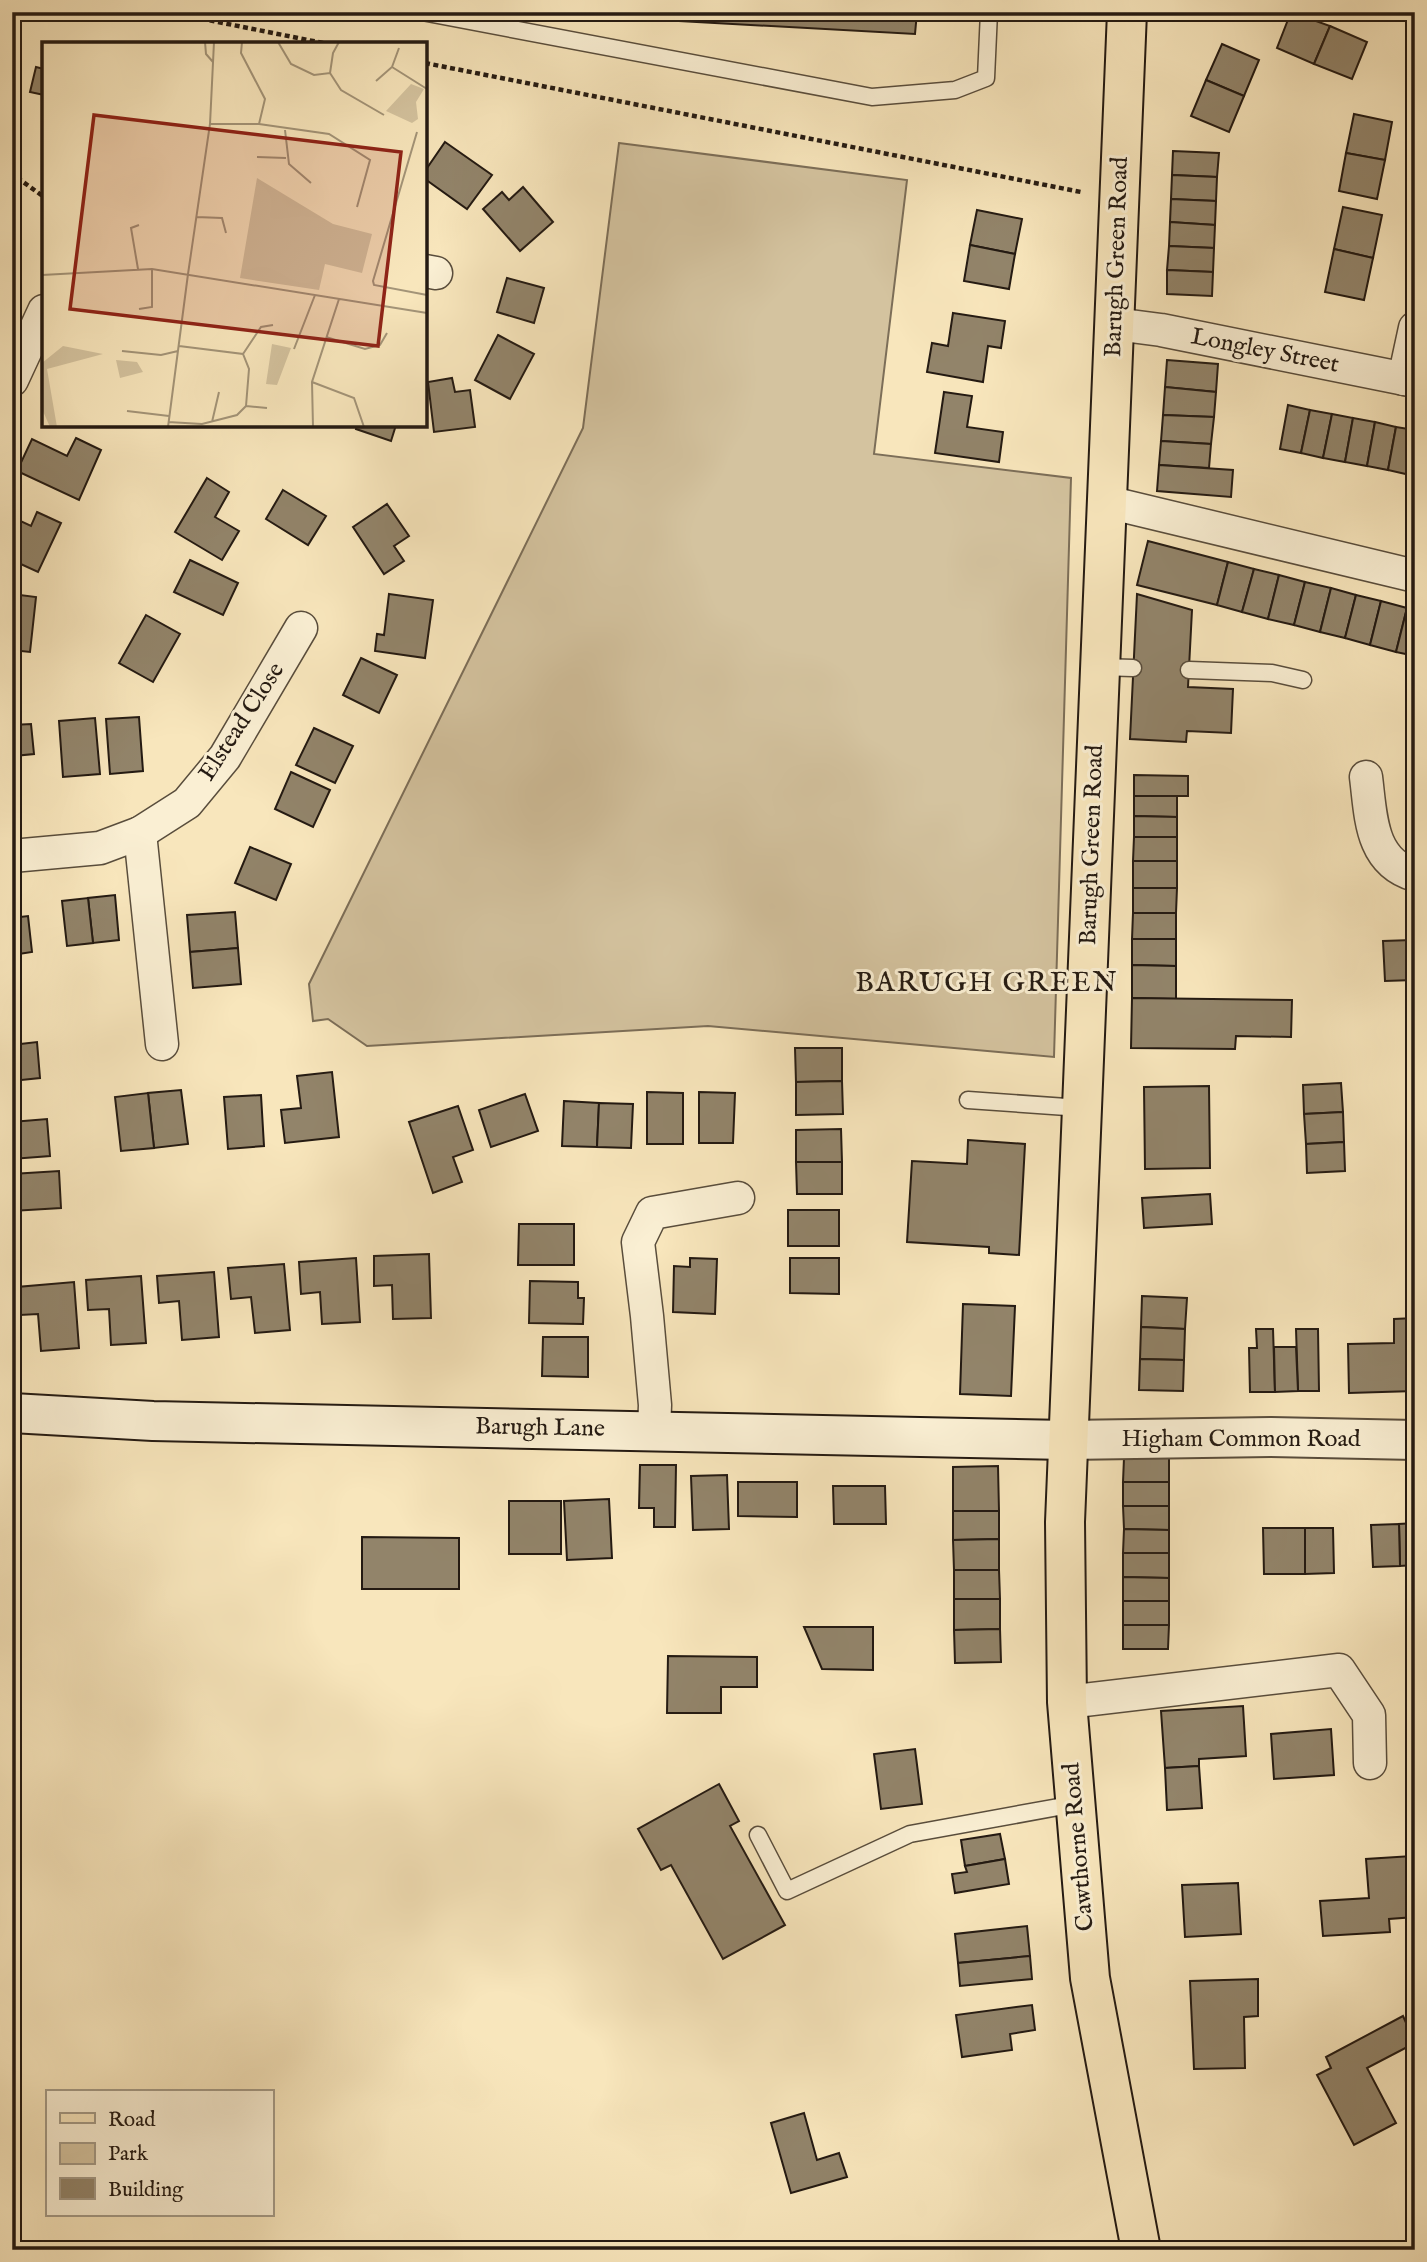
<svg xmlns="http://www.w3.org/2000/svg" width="1427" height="2262" viewBox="0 0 1427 2262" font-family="'IM FELL English',serif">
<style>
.green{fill:#d4c39f;stroke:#7c6e58;stroke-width:2}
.building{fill:#92846a;stroke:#241a12;stroke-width:2}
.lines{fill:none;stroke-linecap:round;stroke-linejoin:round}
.service-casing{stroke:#594d3c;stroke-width:19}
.minor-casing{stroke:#594d3c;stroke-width:35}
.tertiary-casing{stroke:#594d3c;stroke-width:42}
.secondary-casing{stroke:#241a12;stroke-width:42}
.primary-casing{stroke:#241a12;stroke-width:42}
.path{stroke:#241a12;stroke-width:4.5;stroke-dasharray:5 3.5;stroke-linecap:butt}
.service{stroke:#faefd3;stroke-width:16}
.minor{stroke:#faefd3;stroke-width:32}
.tertiary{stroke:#faefd3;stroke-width:38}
.secondary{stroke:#faefd3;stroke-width:38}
.primary{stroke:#f8e6bc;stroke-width:38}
.labels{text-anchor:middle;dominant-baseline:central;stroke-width:6;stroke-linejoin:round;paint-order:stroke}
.street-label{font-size:24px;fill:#241a12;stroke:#faefd3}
.quarter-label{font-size:28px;letter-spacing:2px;fill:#241a12;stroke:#faefd3}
.inset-road{fill:none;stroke:#a39478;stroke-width:2}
.view{fill:#8f2418;fill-opacity:0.15;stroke:#8f2418;stroke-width:3.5}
.inset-edge{fill:none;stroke:#241a12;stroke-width:3.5}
</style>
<rect width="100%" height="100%" fill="#f8e6bc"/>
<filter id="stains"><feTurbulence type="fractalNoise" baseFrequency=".00286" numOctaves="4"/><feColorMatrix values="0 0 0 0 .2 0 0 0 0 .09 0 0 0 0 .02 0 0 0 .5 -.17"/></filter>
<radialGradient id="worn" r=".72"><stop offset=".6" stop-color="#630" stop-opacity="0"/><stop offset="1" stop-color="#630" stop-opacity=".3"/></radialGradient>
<polygon class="green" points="619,143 907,180 874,454 1071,478 1054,1057 708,1026 367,1046 328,1019 313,1021 309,984 583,428"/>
<g class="building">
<polygon points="517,12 917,12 915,34"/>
<polygon points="1291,12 1330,26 1314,64 1277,48"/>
<polygon points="1330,26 1367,42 1352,79 1314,64"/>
<polygon points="1222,44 1259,60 1244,96 1206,80"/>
<polygon points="36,67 44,69 44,95 30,92"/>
<polygon points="1206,80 1244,96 1229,132 1191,116"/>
<polygon points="1354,114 1392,122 1385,160 1346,153"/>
<polygon points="445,142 492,175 467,209 425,179 425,171"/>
<polygon points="1173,151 1219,153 1217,177 1172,175"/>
<polygon points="1346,153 1385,160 1377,199 1339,191"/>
<polygon points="1172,175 1217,177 1216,201 1171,199"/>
<polygon points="523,187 553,222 520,251 483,209 502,192 509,200"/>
<polygon points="1171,199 1216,201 1215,225 1170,222"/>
<polygon points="1343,207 1382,215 1373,258 1334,249"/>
<polygon points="977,210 1022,219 1015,254 970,245"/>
<polygon points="1170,222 1215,225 1214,248 1169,246"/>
<polygon points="970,245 1015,254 1009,289 964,281"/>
<polygon points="1169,246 1214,248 1213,272 1167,270"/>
<polygon points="1334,249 1373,258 1364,300 1325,292"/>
<polygon points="1167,270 1213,272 1212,296 1167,294"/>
<polygon points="507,278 544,288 534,323 497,312"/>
<polygon points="953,313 1005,321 1001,348 988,346 983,382 927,372 932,343 948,346"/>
<polygon points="498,335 534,354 510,399 475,380"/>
<polygon points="1167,360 1218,364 1216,392 1165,387"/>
<polygon points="452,378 455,392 470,390 475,427 434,432 428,382"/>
<polygon points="1165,387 1216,392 1214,417 1163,415"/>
<polygon points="944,392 972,396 967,427 1003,432 999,462 935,453"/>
<polygon points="1288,405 1310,410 1301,453 1280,449"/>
<polygon points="1310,410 1332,414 1323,458 1301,453"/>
<polygon points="1332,414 1353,418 1345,462 1323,458"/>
<polygon points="1163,415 1214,417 1211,444 1161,441"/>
<polygon points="1353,418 1375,422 1367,466 1345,462"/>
<polygon points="1375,422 1396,427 1388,470 1367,466"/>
<polygon points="357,425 396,425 391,441 356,429"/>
<polygon points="1396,427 1415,430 1415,450 1410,475 1388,470"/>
<polygon points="76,438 101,450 79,500 17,471 32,439 67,456"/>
<polygon points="1161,441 1211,444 1209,468 1159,465"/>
<polygon points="1415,450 1415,476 1410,475"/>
<polygon points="1159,465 1233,470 1231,497 1157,491"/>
<polygon points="207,478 229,492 215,517 239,531 222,560 175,532"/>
<polygon points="283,490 326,516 308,545 266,519"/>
<polygon points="387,504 409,536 394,546 404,561 384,574 353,527"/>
<polygon points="37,512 61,523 38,572 12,560 12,517 31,526"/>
<polygon points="1148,541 1228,562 1217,605 1137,585"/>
<polygon points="190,560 238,583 223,615 174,592"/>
<polygon points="1228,562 1254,569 1242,612 1217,605"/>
<polygon points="1254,569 1279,575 1268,619 1242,612"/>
<polygon points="1279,575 1305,582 1294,625 1268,619"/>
<polygon points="1305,582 1331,588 1320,632 1294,625"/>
<polygon points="1331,588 1356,595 1345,638 1320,632"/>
<polygon points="12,594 36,597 30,652 12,650"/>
<polygon points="389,594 433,600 425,658 375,651 377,634 384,635"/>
<polygon points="1137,594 1192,610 1188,687 1233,689 1231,733 1187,731 1186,742 1130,739"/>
<polygon points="1356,595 1381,601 1370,645 1345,638"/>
<polygon points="1381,601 1407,608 1396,652 1370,645"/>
<polygon points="1407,608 1415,610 1415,656 1396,652"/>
<polygon points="146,615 180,634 153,682 119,663"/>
<polygon points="361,658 397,675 379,713 343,695"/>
<polygon points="139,717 143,771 110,774 106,719"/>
<polygon points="95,718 100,774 63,777 59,721"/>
<polygon points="31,724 34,754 14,756 16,790 12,790 12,725"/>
<polygon points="314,728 353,746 335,783 296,765"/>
<polygon points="291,772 330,790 313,827 275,809"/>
<polygon points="1134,775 1188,776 1188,796 1134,796"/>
<polygon points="1134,796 1177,796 1177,817 1134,816"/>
<polygon points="1134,816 1177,817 1177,837 1134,837"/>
<polygon points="1134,837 1177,837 1177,861 1133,861"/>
<polygon points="250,847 291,864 276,900 235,883"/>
<rect x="1133" y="861" width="44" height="27"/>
<polygon points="1133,888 1177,888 1176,913 1133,913"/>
<polygon points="115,895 119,940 93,943 88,898"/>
<polygon points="88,898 93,943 67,946 62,901"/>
<polygon points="235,912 238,948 190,952 187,915"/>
<polygon points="1133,913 1176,913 1176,939 1132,939"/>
<polygon points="28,916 32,952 12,955 12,918"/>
<polygon points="1132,939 1176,939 1176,966 1132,965"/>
<polygon points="1412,940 1414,980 1385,981 1383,941"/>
<polygon points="1412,940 1415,940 1415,980 1414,980"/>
<polygon points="238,948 241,984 193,988 190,952"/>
<polygon points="1132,965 1176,966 1176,999 1132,998"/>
<polygon points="1132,998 1292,1000 1291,1037 1236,1036 1235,1049 1131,1048"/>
<polygon points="37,1042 40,1078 12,1081 12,1045"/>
<polygon points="795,1048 842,1048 842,1081 796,1082"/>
<polygon points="332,1072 339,1137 285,1143 281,1110 301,1108 297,1076"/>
<polygon points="842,1081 843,1114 796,1115 796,1082"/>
<polygon points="1341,1083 1343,1112 1304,1114 1303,1085"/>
<polygon points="1209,1086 1210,1168 1145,1169 1144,1087"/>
<polygon points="181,1090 188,1144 154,1148 148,1093"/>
<polygon points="647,1092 683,1093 683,1144 647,1144"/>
<polygon points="699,1092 735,1093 733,1143 699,1143"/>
<polygon points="148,1093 154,1148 121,1151 115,1097"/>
<polygon points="525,1094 538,1131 491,1147 479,1110"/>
<polygon points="261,1095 264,1146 228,1149 224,1097"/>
<polygon points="564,1101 599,1103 597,1147 562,1146"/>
<polygon points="599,1103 633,1104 631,1148 597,1147"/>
<polygon points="458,1106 473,1150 453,1157 462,1182 433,1193 409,1122"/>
<polygon points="1343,1112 1344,1142 1306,1144 1304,1114"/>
<polygon points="47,1119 50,1156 12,1159 12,1122"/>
<polygon points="841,1129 842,1162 796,1162 796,1130"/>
<polygon points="968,1140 1025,1144 1019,1255 989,1253 989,1247 907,1242 912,1161 967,1164"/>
<polygon points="1344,1142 1345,1171 1307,1173 1306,1144"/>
<polygon points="796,1162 842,1162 842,1194 797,1194"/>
<polygon points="59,1171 61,1208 12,1211 12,1174"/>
<polygon points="1210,1194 1212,1224 1144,1228 1142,1198"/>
<rect x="788" y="1210" width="51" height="36"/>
<polygon points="519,1224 574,1224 574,1265 518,1265"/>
<polygon points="429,1254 431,1318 393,1319 392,1285 374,1286 374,1256"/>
<polygon points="356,1258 360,1322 322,1324 320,1292 301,1294 299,1262"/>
<polygon points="690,1258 717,1259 715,1314 673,1312 674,1266 690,1267"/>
<polygon points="790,1258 839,1258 839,1294 790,1293"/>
<polygon points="284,1264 290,1330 255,1333 251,1297 231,1299 228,1268"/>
<polygon points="214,1272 219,1337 182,1340 179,1301 159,1303 157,1276"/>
<polygon points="141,1276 146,1343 111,1345 109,1309 88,1310 86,1280"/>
<polygon points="530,1281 578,1282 578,1298 584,1298 583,1324 529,1323"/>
<polygon points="74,1282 79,1348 41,1351 38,1314 20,1315 17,1287"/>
<polygon points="1142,1296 1187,1298 1185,1329 1141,1327"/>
<polygon points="963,1304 1015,1306 1011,1396 960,1394"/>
<polygon points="1415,1318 1415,1391 1349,1393 1348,1344 1394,1343 1394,1319"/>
<polygon points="1141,1327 1185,1329 1184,1360 1140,1359"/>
<polygon points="1256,1329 1273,1329 1275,1392 1250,1392 1249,1348 1257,1348"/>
<polygon points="1296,1329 1318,1329 1319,1391 1298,1391"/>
<polygon points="543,1337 588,1337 588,1377 542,1376"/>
<polygon points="1274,1347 1296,1347 1298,1391 1275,1392"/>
<polygon points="1140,1359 1184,1360 1183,1391 1139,1390"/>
<polygon points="1124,1458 1169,1458 1169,1482 1123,1482"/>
<polygon points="640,1465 676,1465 675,1527 654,1527 654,1508 639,1508"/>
<polygon points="998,1466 999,1511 953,1511 953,1467"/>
<polygon points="727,1475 729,1529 693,1530 691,1476"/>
<polygon points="738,1482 797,1482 797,1517 738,1516"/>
<rect x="1123" y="1482" width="46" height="24"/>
<polygon points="833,1486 885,1486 886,1524 834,1524"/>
<polygon points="609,1499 612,1558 567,1560 564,1501"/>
<rect x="509" y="1501" width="52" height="53"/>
<polygon points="1123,1506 1169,1506 1169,1530 1124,1529"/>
<polygon points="953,1511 999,1511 999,1539 953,1540"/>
<polygon points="1415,1523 1415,1565 1400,1566 1399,1524"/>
<polygon points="1399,1524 1400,1566 1373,1567 1371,1525"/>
<polygon points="1263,1528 1305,1528 1305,1574 1264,1574"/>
<polygon points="1305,1528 1333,1528 1334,1573 1305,1574"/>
<polygon points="1124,1529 1169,1530 1169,1553 1123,1553"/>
<polygon points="362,1537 459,1538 459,1589 362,1589"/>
<polygon points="999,1539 999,1570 954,1570 953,1540"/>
<polygon points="1123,1553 1169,1553 1169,1578 1123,1577"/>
<polygon points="954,1570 999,1570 1000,1599 954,1599"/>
<polygon points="1123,1577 1169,1578 1169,1601 1123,1601"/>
<polygon points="954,1599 1000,1599 1000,1629 954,1630"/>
<rect x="1123" y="1601" width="46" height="24"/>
<polygon points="1123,1625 1169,1625 1168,1649 1123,1649"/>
<polygon points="804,1627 873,1627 873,1670 822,1669"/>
<polygon points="1000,1629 1001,1662 955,1663 954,1630"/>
<polygon points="1407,1651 1415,1651 1415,1717 1408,1717"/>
<polygon points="668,1656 757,1657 757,1687 721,1687 721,1713 667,1713"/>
<polygon points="1243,1706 1246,1756 1199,1759 1199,1766 1165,1768 1161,1711"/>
<polygon points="1331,1729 1334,1775 1274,1779 1271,1734"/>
<polygon points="1409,1735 1415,1735 1415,1801 1410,1801"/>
<polygon points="915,1749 922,1804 881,1809 874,1754"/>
<polygon points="1199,1766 1202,1808 1167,1810 1165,1768"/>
<polygon points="719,1784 739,1821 730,1826 785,1925 723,1959 671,1865 661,1870 638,1829"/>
<polygon points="1000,1834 1005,1859 965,1866 961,1840"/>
<polygon points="1412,1856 1415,1917 1389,1919 1390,1932 1323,1936 1320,1901 1369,1898 1366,1859"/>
<polygon points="1005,1859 1009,1884 955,1893 952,1874 967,1872 965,1866"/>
<polygon points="1238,1883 1241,1934 1185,1937 1182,1885"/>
<polygon points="1027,1926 1030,1956 958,1963 955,1934"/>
<polygon points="1030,1956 1032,1979 960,1986 958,1963"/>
<polygon points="1258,1979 1258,2016 1244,2017 1245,2068 1194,2069 1190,1981"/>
<polygon points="1032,2005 1035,2030 1010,2034 1012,2050 962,2057 956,2015"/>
<polygon points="1403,2016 1415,2043 1367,2068 1396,2123 1354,2145 1317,2075 1331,2068 1326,2057"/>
<polygon points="804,2113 817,2160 839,2153 847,2177 791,2193 771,2123"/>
</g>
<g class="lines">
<defs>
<g id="service">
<polyline points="422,12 872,97 955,90 986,78 989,12"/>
<polyline points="1100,667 1133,668"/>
<polyline points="1189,670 1272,673 1303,680"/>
<polyline points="968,1100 1081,1108"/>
<polyline points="758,1835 787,1891 910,1834 1075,1804"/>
</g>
<g id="minor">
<polyline points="425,271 436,273"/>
<polyline points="1115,324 1161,330 1415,381"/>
<polyline points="1404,379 1415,328"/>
<polyline points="12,380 44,311"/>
<polyline points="1107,502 1415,576"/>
<path d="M1366 777C1371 816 1370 862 1415 875"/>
<polyline points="140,833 162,1044"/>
<polyline points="12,856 100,848 140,833 187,803 225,757 301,628"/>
<polyline points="654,1430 655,1405 647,1316 638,1242 652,1213 738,1198"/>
<polyline points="1067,1702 1339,1670 1369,1715 1370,1763"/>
</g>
<polyline id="tertiary" points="1067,1440 1271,1437 1415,1440"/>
<polyline id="secondary" points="12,1413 153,1421 1067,1440"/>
<polyline id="primary" points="1127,12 1065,1522 1067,1702 1090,1978 1141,2250"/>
</defs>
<use href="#service" class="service-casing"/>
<use href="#minor" class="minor-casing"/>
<use href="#tertiary" class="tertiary-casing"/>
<use href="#secondary" class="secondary-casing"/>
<use href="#primary" class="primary-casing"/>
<g class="path">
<polyline points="168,12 328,44"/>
<polyline points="425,63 1081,192"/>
<polyline points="12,161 19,179 44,197"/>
</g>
<use href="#service" class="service"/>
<use href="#minor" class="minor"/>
<use href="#tertiary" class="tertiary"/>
<use href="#secondary" class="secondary"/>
<use href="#primary" class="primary"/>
</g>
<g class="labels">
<g class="street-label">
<text transform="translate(1117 257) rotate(-88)">Barugh Green Road</text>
<text transform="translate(1265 351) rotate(11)">Longley Street</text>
<text transform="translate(242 722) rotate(-57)">Elstead Close</text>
<text transform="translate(1092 845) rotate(-88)">Barugh Green Road</text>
<text transform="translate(540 1428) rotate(1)">Barugh Lane</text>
<text x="1241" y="1439">Higham Common Road</text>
<text transform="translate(1079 1847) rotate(-95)">Cawthorne Road</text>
</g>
<g class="quarter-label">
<text x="987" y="983">BARUGH GREEN</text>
</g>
</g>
<g transform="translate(42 42)">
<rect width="385" height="385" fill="#f8e6bc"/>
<path d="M369 42 382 47 374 60 376 77 370 81 344 69ZM215 136 291 182 330 192 320 231 283 222 277 248 198 236ZM230 302 249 306 235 343 224 342ZM21 304 61 312 5 327 15 385H8L0 367V321ZM74 318 95 320 101 330 78 336Z" fill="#d4c39f"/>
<path class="inset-road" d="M163 0 164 12 171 20M200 0 199 11 223 57 217 82M236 0 249 22 272 33 288 31 299 48 342 73M350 25 385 47M288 31 291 11 297 0M334 39 350 25 357 6M168 82H217L287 92 328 118 315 165M243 88 247 122 269 141M375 90 331 239 332 243 385 253M215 115 244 116M154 175 180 176 184 191M96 227 89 186 97 183M146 232 168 82 172 0M0 233 110 227 385 271M97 267 110 265V227M284 295 323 307 338 303 345 291M252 307 273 253M80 309 119 313 136 309M201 312 219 285 231 283M270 340 312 356 322 385M204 364 225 366M85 369 127 374M126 380 160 382 195 373 204 364 207 327 201 312 137 304M170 380 177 350M126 385 146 232M271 385 270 340 297 257"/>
<path class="view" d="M52 73 359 110 336 304 28 267Z"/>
<rect width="385" height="385" class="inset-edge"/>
</g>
<rect width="1427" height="2262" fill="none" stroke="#f8e6bc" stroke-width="42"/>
<rect x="14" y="14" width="1399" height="2234" fill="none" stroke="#241a12" stroke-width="3.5"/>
<rect x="21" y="21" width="1385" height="2220" fill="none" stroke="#241a12" stroke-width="2"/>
<rect x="46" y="2090" width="228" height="126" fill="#faefd3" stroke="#a49a86" stroke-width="2"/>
<rect x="60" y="2113" width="35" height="10" fill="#f8e6bc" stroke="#a49a86" stroke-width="2"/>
<text x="108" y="2126" font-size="21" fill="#241a12">Road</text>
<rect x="60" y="2143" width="35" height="21" fill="#d4c39f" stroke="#a49a86" stroke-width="2"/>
<text x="108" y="2160" font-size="21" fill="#241a12">Park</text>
<rect x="60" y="2178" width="35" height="21" fill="#92846a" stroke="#a49a86" stroke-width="2"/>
<text x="108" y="2196" font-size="21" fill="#241a12">Building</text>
<rect width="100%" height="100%" filter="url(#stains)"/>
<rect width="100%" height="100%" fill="url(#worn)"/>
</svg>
